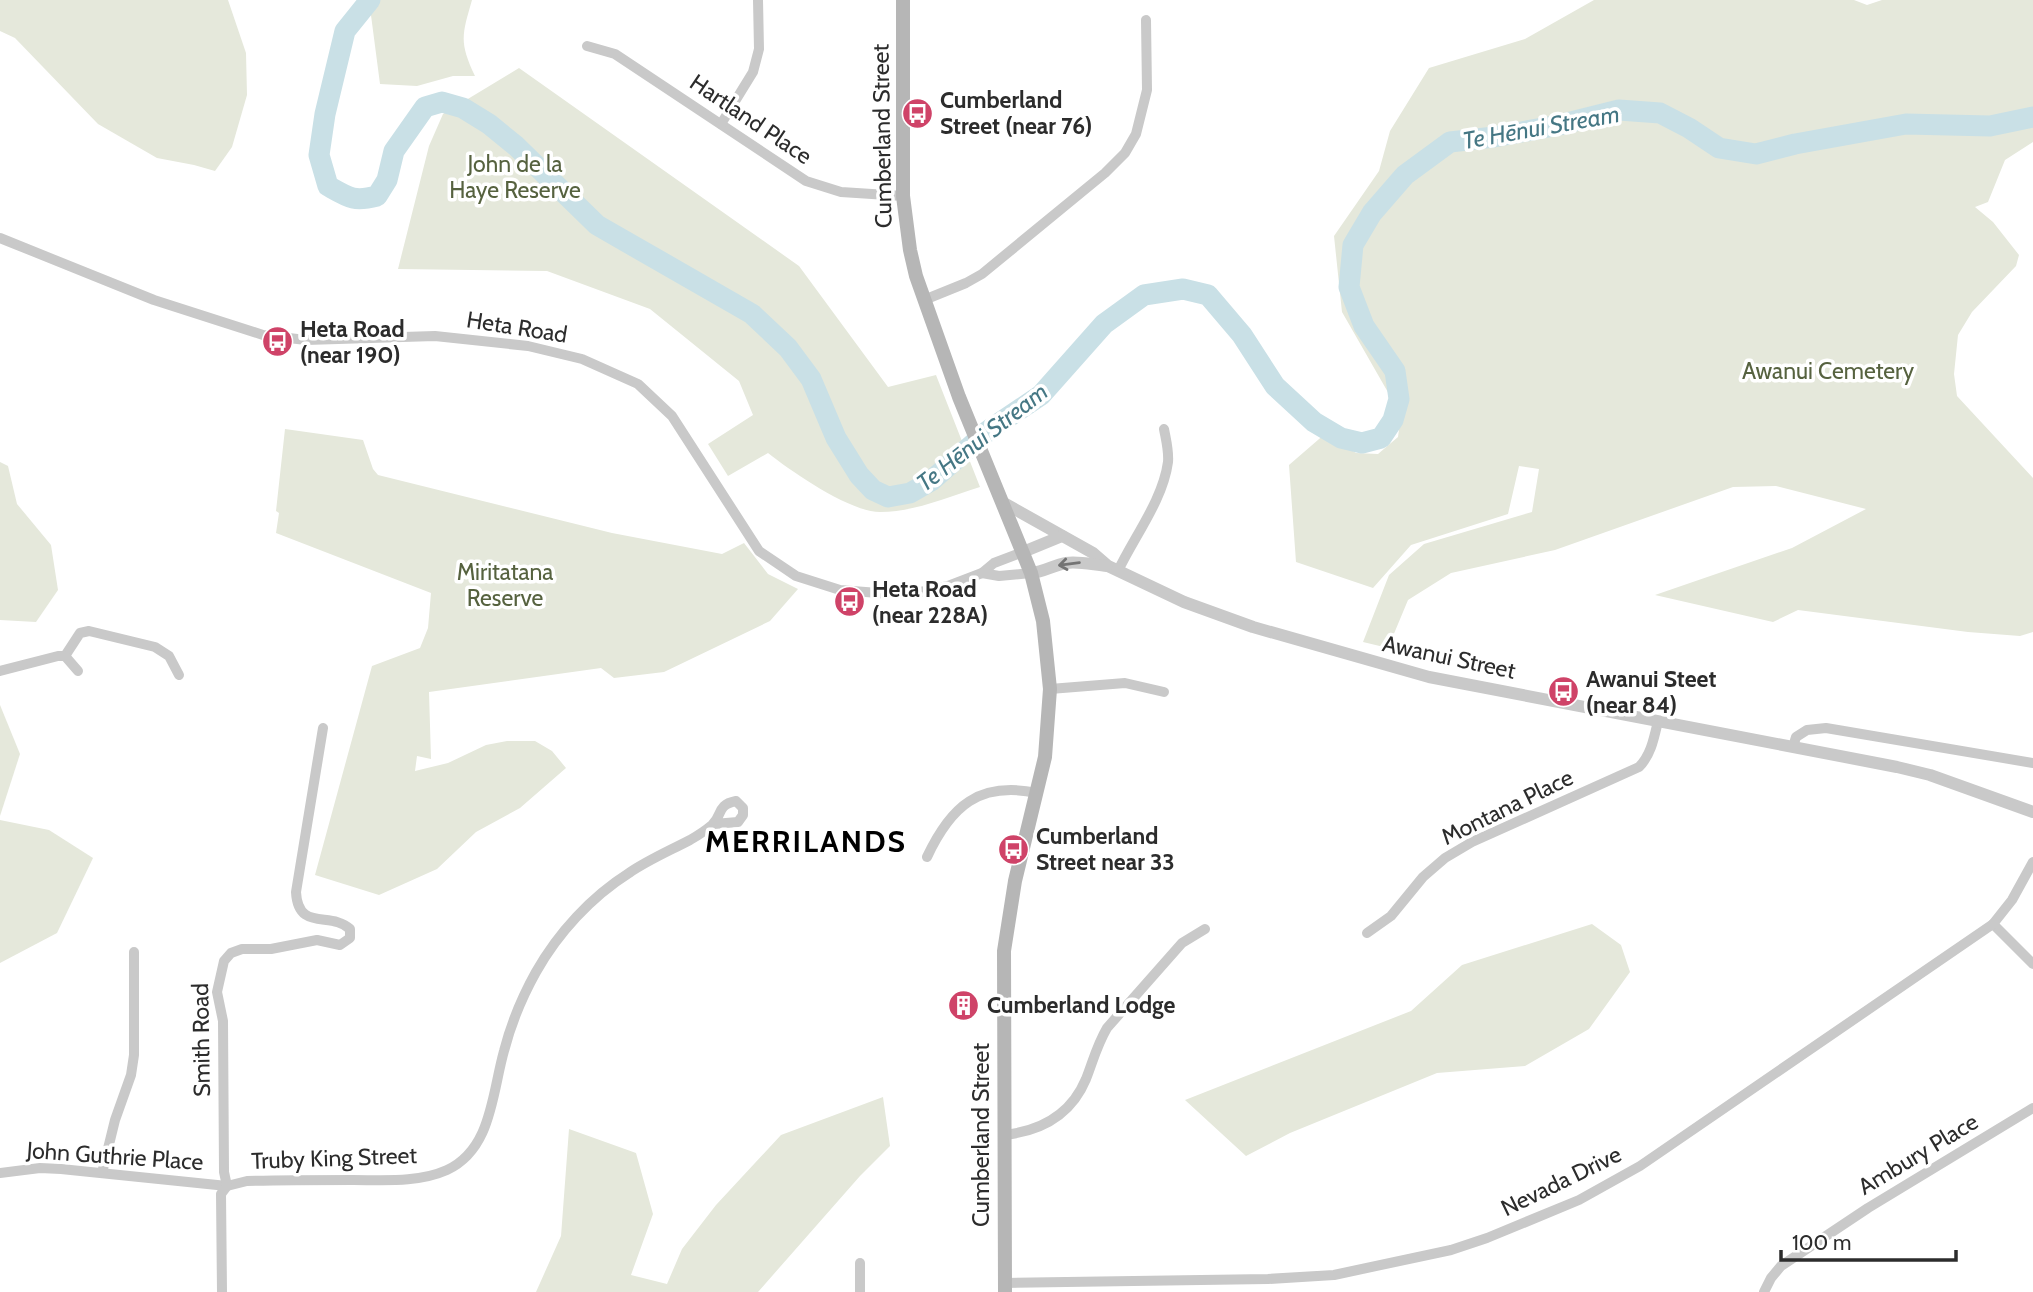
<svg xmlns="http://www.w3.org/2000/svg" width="2033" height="1292" viewBox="0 0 2033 1292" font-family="Cabin,sans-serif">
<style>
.green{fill:#e5e8db}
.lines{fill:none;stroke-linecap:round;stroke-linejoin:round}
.river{stroke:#c9e0e6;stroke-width:21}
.minor{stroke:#c9c9c9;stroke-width:10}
.tertiary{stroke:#c9c9c9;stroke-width:12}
.secondary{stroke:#b6b6b6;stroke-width:14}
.oneway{stroke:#737373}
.labels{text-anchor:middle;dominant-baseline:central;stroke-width:7;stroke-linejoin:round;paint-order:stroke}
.poi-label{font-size:23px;font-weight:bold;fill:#2c2c2c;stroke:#fff;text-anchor:start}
.street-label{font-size:23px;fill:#2c2c2c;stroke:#fff}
.park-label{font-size:23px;fill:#56623f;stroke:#fff}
.water-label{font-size:24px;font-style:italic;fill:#457784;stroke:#fff}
.district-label{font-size:30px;font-weight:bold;letter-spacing:2px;fill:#000;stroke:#fff}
</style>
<rect width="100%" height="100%" fill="#fff"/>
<g class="green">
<polygon points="0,0 228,0 246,53 247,95 232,147 215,171 194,165 157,158 98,124 15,38 0,31"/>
<path d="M369 0H472C462 35 459 42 475 76H453L417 86 380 84Z"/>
<polygon points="1594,0 1854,0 1867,5 1882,0 2033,0 2033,142 2005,160 1988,202 1975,207 1993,222 2019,255 2016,266 1972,312 1958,335 1954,374 1957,396 2033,478 2033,632 2020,636 1968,632 1798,610 1773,622 1655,595 1792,548 1866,509 1776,486 1733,487 1555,550 1451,573 1408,600 1388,648 1363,642 1389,575 1424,544 1532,512 1539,469 1519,466 1508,514 1411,545 1373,588 1296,562 1289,465 1326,433 1356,453 1378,454 1398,437 1401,415 1342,312 1334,236 1379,171 1390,131 1429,68 1525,39"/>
<path d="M519 68 799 266 888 387 936 375 980 487C948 497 914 512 880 512 850 512 792 472 768 453L728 476 708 444 753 415 739 381 650 309 547 271 398 269 429 146 443 114Z"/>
<polygon points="285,429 363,440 373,469 378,475 612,533 722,554 744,543 768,574 798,589 770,621 664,672 614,678 601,668 429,692 431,759 417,756 415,771 448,763 486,745 507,741 535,741 552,751 566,768 520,808 476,832 437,869 379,895 315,875 372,666 420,648 428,628 431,593 276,533 279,513 276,511"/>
<polygon points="0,462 8,466 17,504 51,545 58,590 36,622 0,620"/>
<polygon points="0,705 20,754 0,816"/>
<polygon points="0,820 49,830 93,858 57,933 0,963"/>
<polygon points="1592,924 1621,945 1630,972 1589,1029 1525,1066 1437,1073 1290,1133 1246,1156 1185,1100 1411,1011 1462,965"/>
<polygon points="883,1097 890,1146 860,1176 758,1292 536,1292 561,1236 569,1129 636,1153 653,1214 631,1275 667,1284 682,1249 716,1205 781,1135"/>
</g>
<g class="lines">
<path class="river" d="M370 0 345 31 325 114 319 155 328 186C349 198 354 202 377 196L387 180 394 151 425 107 442 102 463 108 489 124 516 146 597 225 752 314 788 348 811 379 836 438 859 475 873 490 888 497 910 493 931 481 989 430 1041 395 1104 324 1144 295 1183 289 1208 295 1242 335 1275 386 1314 422 1341 438 1362 443 1381 438 1393 420 1399 399 1395 371 1364 326 1349 287 1353 245 1372 213 1405 175 1450 142 1494 137 1559 125 1619 110 1660 113 1689 128 1719 148 1756 154 1795 144 1906 124 1990 126 2033 117"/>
<g class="minor">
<polyline points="587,46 615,54 806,181 841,192 903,196"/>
<polyline points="721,124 753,72 759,49 758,0"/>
<polyline points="0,238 154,300 263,335 306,340 435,336 528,346 582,359 638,384 672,416 759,551 796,576 840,590 891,594 921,592 948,586 982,573 994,563 1023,552"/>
<polyline points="924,300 966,283 982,274 1105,173 1125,153 1136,134 1147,90 1146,20"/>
<path d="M1118 571C1134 537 1163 500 1168 462 1169 451 1166 440 1164 429"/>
<polyline points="982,573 999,576 1031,573"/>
<polyline points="65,656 80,633 89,631 155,647 169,656 179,675"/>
<polyline points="0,671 58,656 65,656 78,671"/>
<polyline points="1050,689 1125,683 1164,692"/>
<polyline points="1793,747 1796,737 1807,730 1826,728 2033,763"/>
<path d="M927 857C951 806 979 781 1037 793"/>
<polyline points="1993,924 2033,964"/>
<path d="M1367 933 1391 916 1423 877 1445 858 1472 842 1639 767C1651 755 1654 738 1658 721"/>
<path d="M1004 1135C1041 1131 1071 1115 1086 1079 1093 1061 1097 1045 1107 1028L1182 943 1205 929"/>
<path d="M0 1173 40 1168 61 1169 227 1186 247 1181C282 1180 317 1180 353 1180 383 1180 418 1183 447 1170 492 1149 492 1093 504 1051 511 1024 522 997 536 972 558 933 591 897 629 873 648 860 669 851 690 840 697 836 705 831 712 825 723 815 716 805 736 801L743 808V815L738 822 714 824"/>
<polyline points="102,1173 115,1120 131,1075 134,1055 134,952"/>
<polyline points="860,1263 860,1292"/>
<polyline points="1004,1283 1268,1279 1334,1275 1451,1250 1487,1238 1579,1200 1640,1166 1993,924 2012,900 2033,862"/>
<path d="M222 1292 221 1194 227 1186 224 1172 223 1021 217 992 224 961 231 953 242 949H271L317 940 340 945 350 938V929C331 911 298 932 296 892L323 728"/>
<polyline points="1764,1292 1771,1278 1781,1266 1868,1208 2033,1108"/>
</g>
<g class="tertiary">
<polyline points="1002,502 1093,553 1108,566 1184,602 1253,627 1429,677 1897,767 1930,775 2033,812"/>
<polyline points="1023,552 1062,536"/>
<path d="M1031 573C1044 572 1054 565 1066 563 1079 561 1094 565 1107 566"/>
</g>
<polyline class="secondary" points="903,0 903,196 910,250 916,276 959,397 1031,573 1043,621 1050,689 1045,757 1015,881 1004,951 1005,1292"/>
</g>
<defs><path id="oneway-shaft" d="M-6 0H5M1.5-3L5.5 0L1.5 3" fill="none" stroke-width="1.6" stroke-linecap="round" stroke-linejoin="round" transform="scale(1.75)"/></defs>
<use class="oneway" href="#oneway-shaft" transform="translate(1069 564) rotate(173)"/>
<defs>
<symbol id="bus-disc" viewBox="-11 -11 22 22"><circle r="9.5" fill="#cf4368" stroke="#fff"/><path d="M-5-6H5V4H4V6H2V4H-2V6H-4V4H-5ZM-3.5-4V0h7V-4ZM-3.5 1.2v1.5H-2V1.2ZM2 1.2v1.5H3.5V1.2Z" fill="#fff"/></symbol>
<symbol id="building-disc" viewBox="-11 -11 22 22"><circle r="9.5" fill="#cf4368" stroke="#fff"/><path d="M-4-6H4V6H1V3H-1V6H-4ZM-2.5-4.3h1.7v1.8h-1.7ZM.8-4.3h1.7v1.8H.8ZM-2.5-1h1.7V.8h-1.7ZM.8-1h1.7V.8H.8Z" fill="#fff"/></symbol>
</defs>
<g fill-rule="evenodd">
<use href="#bus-disc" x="900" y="96" width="35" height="35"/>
<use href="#bus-disc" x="260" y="324" width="35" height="35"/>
<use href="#bus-disc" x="832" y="584" width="35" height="35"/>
<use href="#bus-disc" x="1546" y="674" width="35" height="35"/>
<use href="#bus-disc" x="996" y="832" width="35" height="35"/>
<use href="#building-disc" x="946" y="988" width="35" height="35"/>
</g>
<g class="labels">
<g class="poi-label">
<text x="940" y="100">Cumberland<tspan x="940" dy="26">Street (near 76)</tspan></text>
<text x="300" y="329">Heta Road<tspan x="300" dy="26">(near 190)</tspan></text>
<text x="872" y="589">Heta Road<tspan x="872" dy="26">(near 228A)</tspan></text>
<text x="1586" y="679">Awanui Steet<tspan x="1586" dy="26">(near 84)</tspan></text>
<text x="1036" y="836">Cumberland<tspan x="1036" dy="26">Street near 33</tspan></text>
<text x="987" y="1005">Cumberland Lodge</text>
</g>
<g class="street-label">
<text transform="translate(751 119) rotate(34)">Hartland Place</text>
<text transform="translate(882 136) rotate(-91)">Cumberland Street</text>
<text transform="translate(517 327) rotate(9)">Heta Road</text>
<text transform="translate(1449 657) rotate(12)">Awanui Street</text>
<text transform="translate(1507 807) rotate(-26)">Montana Place</text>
<text transform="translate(201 1040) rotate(-91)">Smith Road</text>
<text transform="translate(981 1135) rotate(-90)">Cumberland Street</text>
<text transform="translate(1918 1154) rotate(-31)">Ambury Place</text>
<text transform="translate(115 1156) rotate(4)">John Guthrie Place</text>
<text transform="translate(334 1158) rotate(-2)">Truby King Street</text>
<text transform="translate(1561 1181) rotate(-26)">Nevada Drive</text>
</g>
<g class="park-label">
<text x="515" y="164">John de la<tspan x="515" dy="26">Haye Reserve</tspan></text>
<text x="1828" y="371">Awanui Cemetery</text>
<text x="505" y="572">Miritatana<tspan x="505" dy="26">Reserve</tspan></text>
</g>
<g class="water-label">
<text transform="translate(1541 127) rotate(-10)">Te Hēnui Stream</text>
<text transform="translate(982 437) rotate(-38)">Te Hēnui Stream</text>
</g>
<g class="district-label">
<text x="806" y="841">MERRILANDS</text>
</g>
</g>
<path d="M1781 1250v10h175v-10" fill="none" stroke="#2c2c2c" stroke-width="3.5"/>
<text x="1792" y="1250" font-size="21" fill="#2c2c2c" stroke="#ffffff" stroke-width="5" paint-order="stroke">100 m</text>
</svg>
